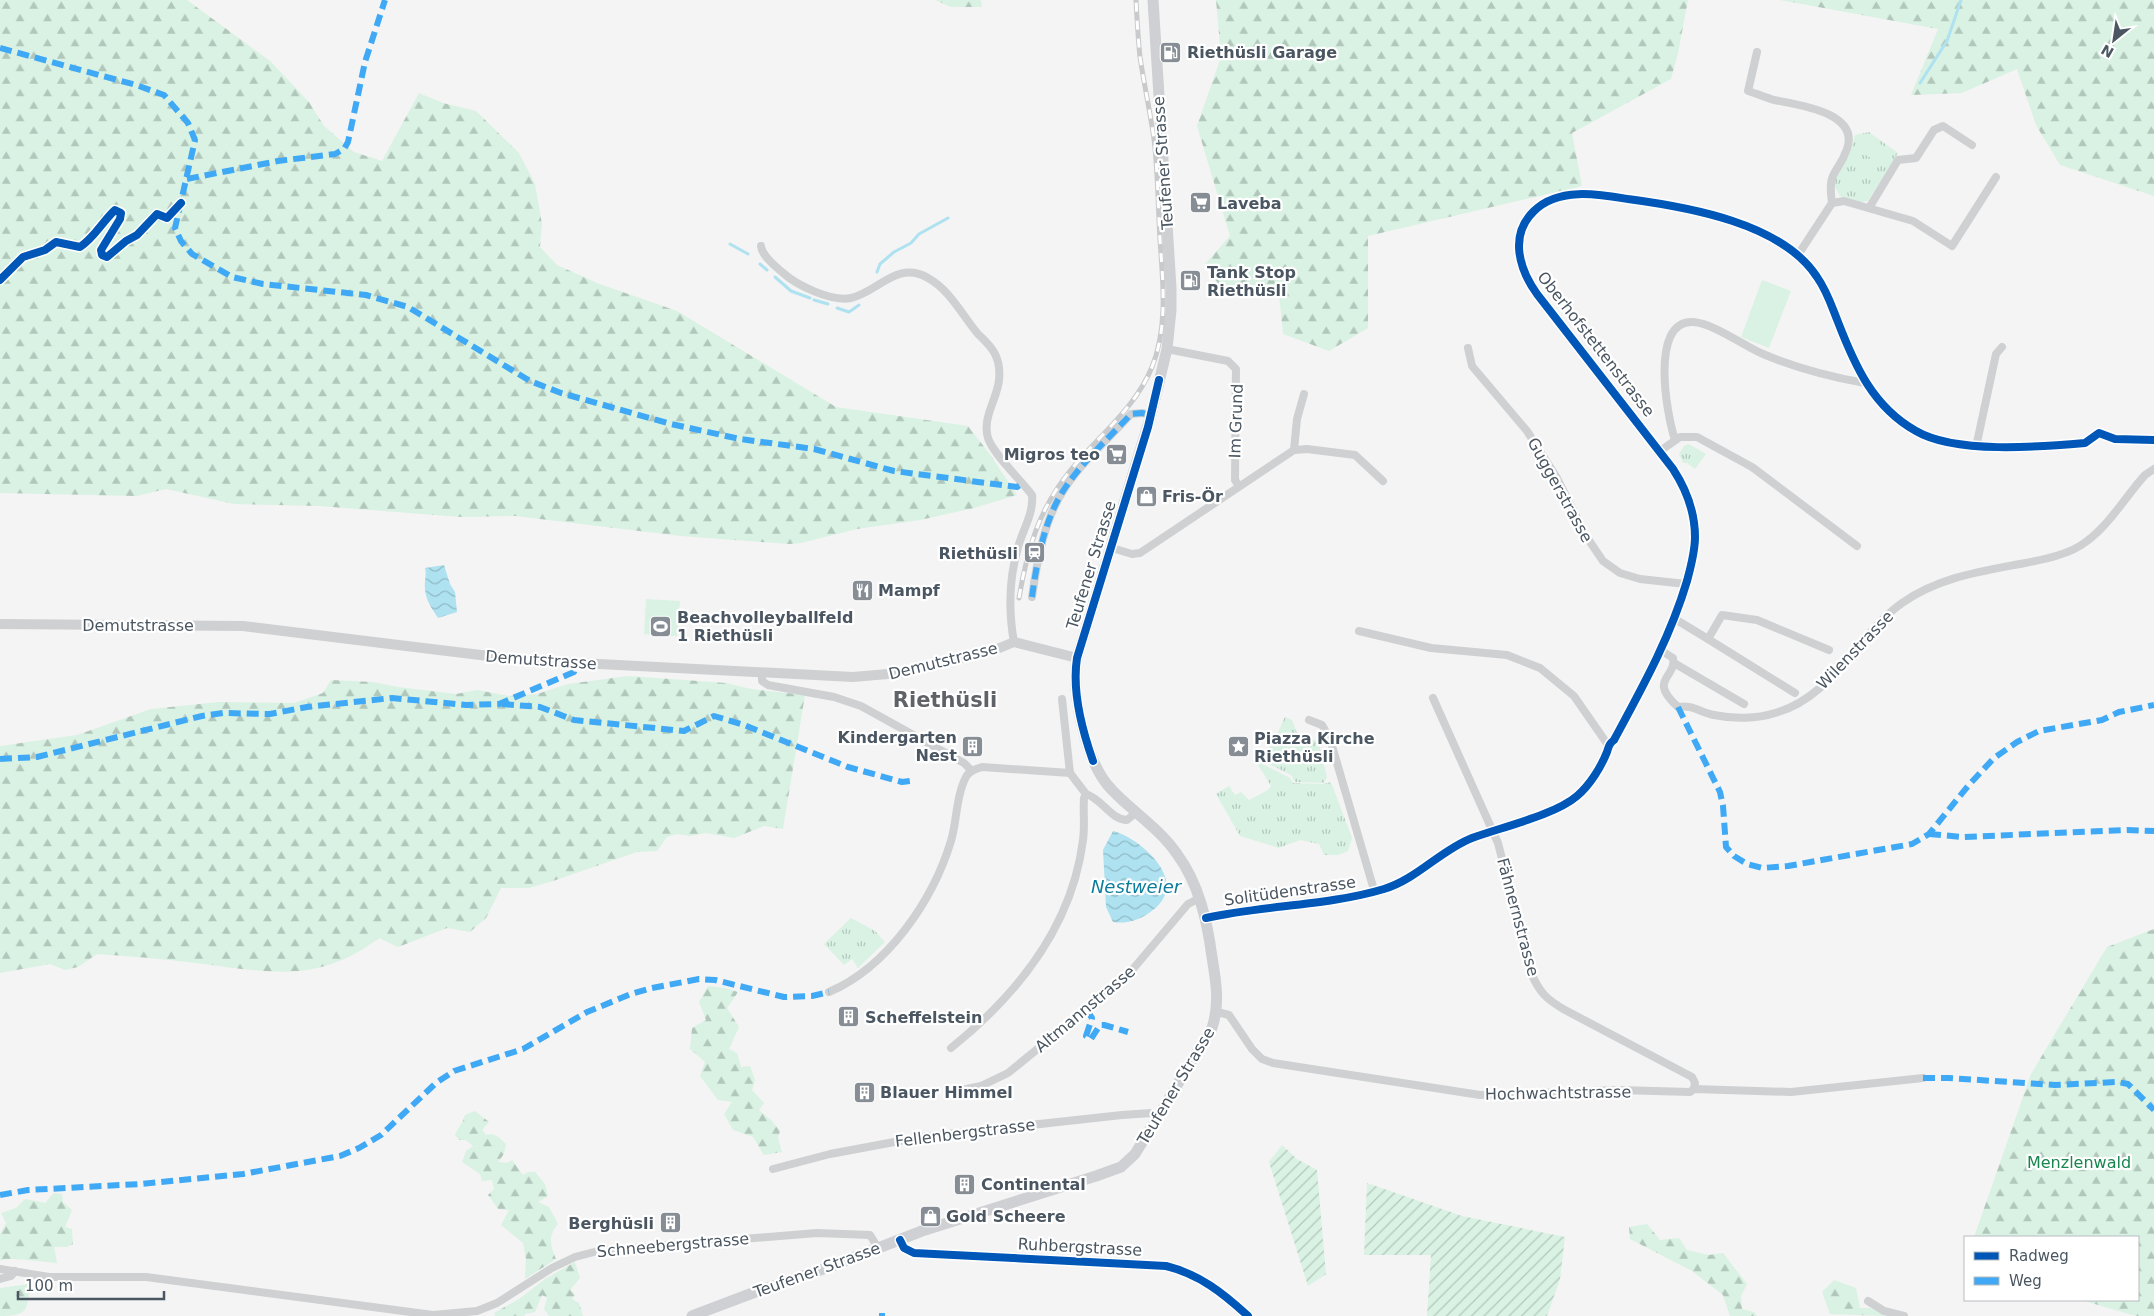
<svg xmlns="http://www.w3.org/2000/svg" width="2154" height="1316" viewBox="0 0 2154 1316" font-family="'DejaVu Sans',sans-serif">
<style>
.grass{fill:url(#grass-tufts)}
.forest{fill:url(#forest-firs)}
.garden{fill:url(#garden-furrows)}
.pitch{fill:#d9f2e3}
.water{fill:url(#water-waves)}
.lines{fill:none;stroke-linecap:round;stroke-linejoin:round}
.stream{stroke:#aee2f0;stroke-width:3}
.minor{stroke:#ced0d2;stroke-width:8}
.tertiary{stroke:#ced0d2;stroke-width:10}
.secondary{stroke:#ced0d4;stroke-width:11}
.rail-casing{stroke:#c9cacc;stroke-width:5}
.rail{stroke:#fff;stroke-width:3;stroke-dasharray:9;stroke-linecap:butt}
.quiet{stroke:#3fa9f5;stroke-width:6;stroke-dasharray:12 6;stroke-linecap:butt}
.cycleway-casing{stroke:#fff;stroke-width:11}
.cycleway{stroke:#0057b8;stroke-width:8}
.labels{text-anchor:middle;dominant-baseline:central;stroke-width:4.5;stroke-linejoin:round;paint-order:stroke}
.poi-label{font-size:16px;font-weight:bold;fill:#4a5661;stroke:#fff;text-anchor:start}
.street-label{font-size:16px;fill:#4a5661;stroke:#fff}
.park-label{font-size:16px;fill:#17864f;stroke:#fff}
.water-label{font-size:18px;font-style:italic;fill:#0c7c9b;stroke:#fff}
.district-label{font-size:21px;font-weight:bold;fill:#5f6368;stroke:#fff}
</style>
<defs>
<pattern id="grass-tufts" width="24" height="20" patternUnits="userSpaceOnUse" patternTransform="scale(1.25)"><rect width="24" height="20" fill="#d9f2e3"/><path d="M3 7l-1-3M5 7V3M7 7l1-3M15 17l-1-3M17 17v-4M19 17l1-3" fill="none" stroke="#b2c7bb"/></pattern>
<pattern id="forest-firs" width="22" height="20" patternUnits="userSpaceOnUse" patternTransform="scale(1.25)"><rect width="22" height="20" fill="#d9f2e3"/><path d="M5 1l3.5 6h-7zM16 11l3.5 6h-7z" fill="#b2c7bb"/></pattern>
<pattern id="garden-furrows" width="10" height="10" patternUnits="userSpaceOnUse" patternTransform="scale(1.25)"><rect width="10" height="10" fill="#d9f2e3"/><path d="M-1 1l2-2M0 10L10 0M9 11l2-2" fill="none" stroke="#b2c7bb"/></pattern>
<pattern id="water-waves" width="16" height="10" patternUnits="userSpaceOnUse" patternTransform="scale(1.25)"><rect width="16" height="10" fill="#aee2f0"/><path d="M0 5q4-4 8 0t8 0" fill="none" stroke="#90bac6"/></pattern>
</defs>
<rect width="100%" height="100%" fill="#f4f4f4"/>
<g class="grass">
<polygon points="1869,132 1898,153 1868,201 1859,202 1840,196 1833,184 1836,176 1850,153 1855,135"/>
<polygon points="1689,444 1706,454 1695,469 1687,463 1683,463 1679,454 1684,446"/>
<polygon points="1285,717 1292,720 1298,736 1318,741 1327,777 1323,783 1295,782 1291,775 1257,758 1273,743"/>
<polygon points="1255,760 1290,778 1293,783 1323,784 1331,782 1352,838 1348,851 1338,855 1324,855 1319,844 1300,840 1279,848 1240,836 1216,794 1229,786 1235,795 1241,792 1249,800 1268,790 1271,786"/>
<polygon points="851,918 875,931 885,942 858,968 852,959 844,965 824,944"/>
</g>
<g class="forest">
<polygon points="0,0 187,0 270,61 309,102 324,126 354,152 382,161 419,93 443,103 476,111 519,153 535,184 542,224 540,247 557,265 597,283 677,311 836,407 968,426 989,453 1017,495 974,508 920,520 857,529 801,543 789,544 681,536 515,516 461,517 319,506 234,504 166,489 137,496 0,493"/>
<polygon points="935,0 981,0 982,7 951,7"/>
<polygon points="1216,0 1688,0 1678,53 1671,79 1572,133 1582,186 1368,236 1368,328 1329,351 1283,334 1279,295 1225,294 1205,264 1230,236 1197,126 1221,57"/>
<polygon points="1780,0 2154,0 2154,196 2060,165 2036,125 2017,69 1962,93 1911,95 1938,29"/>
<path d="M628 676 726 683 751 689 805 695 783 829 764 826 734 838 706 833 690 836 677 834 667 837 657 851 637 852 553 881 529 888H501L486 918 470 932 447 928 398 947 379 938C317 985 267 972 196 963 163 959 130 956 97 954L78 967 65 970 50 964 0 973V746L77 735 151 709 219 702 294 703 323 693 331 680 373 682 398 687 456 694 477 690 509 696 537 694 568 684Z"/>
<polygon points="2154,929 2154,1316 2136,1316 2081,1300 2138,1300 2138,1237 1974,1237 2031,1074 2107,947"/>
<polygon points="708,986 725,988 738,992 727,1008 739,1027 729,1049 737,1053 741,1067 750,1066 755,1080 752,1090 764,1103 759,1110 772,1121 780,1131 778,1138 782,1152 764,1155 753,1137 733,1130 724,1114 732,1102 718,1100 700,1076 705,1062 690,1049 692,1028 706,1020 699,1002"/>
<path d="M475 1111 489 1122 482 1130 486 1135C494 1132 500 1138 506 1144L504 1154 498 1162 507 1163 512 1160 523 1175 528 1172H535L545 1184 548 1196 538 1202 549 1207 558 1224C548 1234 550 1246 556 1259L525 1279 526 1259 523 1243 501 1225 509 1210 498 1209 488 1195 494 1189 492 1180 482 1181 480 1174 462 1162 466 1151 473 1146 466 1140H459L455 1135C458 1127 463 1123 465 1115Z"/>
<path d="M54 1193 62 1194 63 1202 72 1210 65 1227 72 1229 73 1244 67 1247H54L57 1263C38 1262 19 1257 0 1260V1234L6 1223 1 1213 16 1208 25 1199 45 1203Z"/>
<polygon points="1647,1224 1660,1240 1679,1238 1687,1250 1709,1255 1723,1253 1747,1284 1741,1296 1742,1309 1754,1312 1757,1316 1730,1316 1723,1295 1692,1271 1630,1239 1629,1227"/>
<polygon points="575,1262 580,1278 570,1290 575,1295 572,1299 579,1303 583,1316 549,1316 544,1309 547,1298 542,1295 535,1312 526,1314 524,1316 495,1316 494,1313 519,1299 545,1279"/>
<polygon points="1834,1280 1856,1288 1860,1308 1870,1308 1885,1316 1830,1314 1822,1292"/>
<path d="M29 1284C29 1311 26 1316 0 1316V1288Z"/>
</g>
<g class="garden">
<polygon points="1282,1145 1297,1159 1317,1170 1326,1274 1308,1286 1269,1162"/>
<polygon points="1367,1183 1462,1216 1565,1237 1560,1279 1547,1316 1427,1316 1431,1255 1364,1255"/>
</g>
<g class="pitch">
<polygon points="1868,136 1894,153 1888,162 1880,157 1873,159 1860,152 1854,151 1858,138"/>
<polygon points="1762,280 1791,291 1769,348 1741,337"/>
<polygon points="646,599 680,601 677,636 644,634"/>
</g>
<g class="water">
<path d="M444 565 450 584 455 592 457 612 438 618C432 609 425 599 425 588 424 581 427 576 425 568Z"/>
<path d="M1113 831C1134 836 1172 866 1166 891 1164 902 1155 909 1146 915 1135 921 1126 924 1113 922L1106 907 1103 850Z"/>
</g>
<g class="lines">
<g class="stream">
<polyline points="1920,83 1947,41 1961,0"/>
<polyline points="730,244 748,254"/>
<polyline points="760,264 767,270"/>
<polyline points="877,272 880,264 894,252 911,243 919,234 948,218"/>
<polyline points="775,277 791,291 810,298"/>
<polyline points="814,300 828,304"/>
<polyline points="837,308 849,312 859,305"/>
</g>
<g class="minor">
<path d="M1757 52 1748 91C1757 94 1765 97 1774 100 1798 105 1860 112 1847 149 1838 175 1827 169 1832 203L1798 255"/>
<polyline points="1832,203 1844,201 1913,221 1952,246 1996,177"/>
<polyline points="1869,208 1898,160 1916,158 1934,130 1943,126 1972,145"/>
<path d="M761 246C762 256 775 266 782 272 796 285 831 302 851 298 878 292 897 260 928 278 950 290 962 315 978 334 984 340 991 346 995 354 999 362 1000 371 999 380 997 400 982 417 988 438 993 454 1021 480 1032 495 1034 512 1023 530 1018 547 1009 579 1008 609 1014 642"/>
<polyline points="1468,348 1472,366 1527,431 1557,478 1586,536 1603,561 1620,573 1640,579 1686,584"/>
<polyline points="1167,349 1228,361 1236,369 1235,480 1239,486"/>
<path d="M1675 440C1667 416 1649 320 1693 322 1713 323 1744 346 1763 354 1794 367 1831 377 1865 383"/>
<polyline points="1976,447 1996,354 2002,347"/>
<polyline points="1294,450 1297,419 1304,394"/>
<polyline points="1660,451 1680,437 1697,437 1752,467 1857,546"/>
<polyline points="1112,548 1132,554 1140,553 1294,450 1307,449 1355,455 1383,481"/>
<path d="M1032 597C1037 561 1044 519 1065 488 1083 461 1109 438 1131 414L1142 413 1151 415"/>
<polyline points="1675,619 1708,639 1722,615 1757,620 1829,650"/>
<polyline points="1359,631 1431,648 1507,655 1540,668 1574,696 1608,745"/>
<polyline points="1708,639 1795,693"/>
<path d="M1662 651 1673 658C1677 678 1647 679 1678 707 1691 704 1702 713 1714 715 1733 719 1757 719 1775 713 1833 697 1856 636 1902 603 1938 578 1977 572 2020 564 2041 560 2070 555 2087 541 2110 524 2126 496 2145 475L2154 469"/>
<polyline points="1674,663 1744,704"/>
<polyline points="762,672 762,681 768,685 834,697 861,706 964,763 972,771"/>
<path d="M1433 698 1498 843 1531 973C1540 993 1546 999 1565 1010L1692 1077 1695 1083 1694 1089"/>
<polyline points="1062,699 1070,773 1086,794"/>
<polyline points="1309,720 1322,725 1330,739 1374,890"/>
<path d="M1086 794C1101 798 1111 820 1127 820L1137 812"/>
<path d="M1206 918C1265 905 1327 906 1384 889 1417 879 1441 850 1472 838 1502 827 1555 815 1577 796 1590 785 1601 767 1607 752 1609 746 1609 744 1614 740 1642 688 1670 638 1687 581 1691 566 1695 552 1695 537 1695 513 1686 489 1673 469L1537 294C1519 269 1509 235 1534 211 1558 187 1598 194 1628 199 1688 207 1782 223 1817 277 1827 291 1832 307 1838 322 1855 366 1873 407 1916 431 1955 454 2039 447 2085 443L2099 433 2115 439 2154 440"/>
<path d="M829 992C888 967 933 900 951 841 957 821 956 796 966 777 969 771 975 769 982 767L1070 773"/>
<polyline points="1217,1012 1229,1015 1252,1049 1262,1059 1273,1063 1480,1095 1619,1090 1690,1092 1694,1089 1791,1092 1923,1078"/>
<path d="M951 1048C1017 995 1072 928 1083 840 1085 826 1083 812 1084 798L1086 794"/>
<polyline points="952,1092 981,1086 1008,1073 1127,976 1188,904 1200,898"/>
<polyline points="773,1169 830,1154 921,1137 1122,1115 1152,1113 1159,1117"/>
<path d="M900 1240 904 1248 914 1253 1166 1266C1199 1274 1223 1293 1248 1316"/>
<polyline points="0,1269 49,1277 146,1277 433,1315 477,1311 497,1303 552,1268 575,1257 598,1251 817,1233 870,1235 878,1248"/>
<polyline points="0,1279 11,1276 15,1271"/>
<polyline points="1868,1301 1884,1311 1904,1316"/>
</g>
<polyline class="tertiary" points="0,624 243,626 521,660 853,677 899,673 997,649 1014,642 1077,658"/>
<path class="secondary" d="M692 1316 750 1294 832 1266 922 1231 1096 1176 1121 1167 1135 1154 1212 1028C1220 1004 1216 981 1212 957 1207 920 1199 884 1177 854 1159 828 1133 812 1112 790 1086 764 1071 693 1077 658L1151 415 1167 349 1171 310V288L1153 0"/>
<defs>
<path id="rail" d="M1019 598C1027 550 1039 509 1070 471 1098 436 1135 409 1152 367 1168 327 1163 283 1160 240 1158 207 1158 172 1154 139 1150 111 1144 84 1140 57 1138 38 1137 19 1136 0"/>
</defs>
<use href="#rail" class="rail-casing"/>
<use href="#rail" class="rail"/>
<g class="quiet">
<polyline points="0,48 136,85 164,95 188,123 195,140 175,228 181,241 192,254 232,277 263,284 366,295 408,307 530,381 561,393 671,424 740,439 814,449 894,471 1017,487 1023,483"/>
<polyline points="187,179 278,161 335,154 344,149 348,142 365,62 385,0"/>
<path d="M1032 597C1037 561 1044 519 1065 488 1083 461 1109 438 1131 414L1142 413 1151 415"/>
<polyline points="502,704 540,707 574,720 684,731 714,716 744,725 848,767 902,782 910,781"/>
<polyline points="1678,707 1720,792 1723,806 1726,847 1734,856 1747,864 1762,868 1788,866 1912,844 1929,834 1968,786 1994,758 2017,742 2039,731 2102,720 2119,712 2154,705"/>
<polyline points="0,759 37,757 202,716 223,713 270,714 307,707 392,698 466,705 499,704 574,672 576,663"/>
<polyline points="1929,834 1963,837 2127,830 2154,831"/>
<polyline points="1086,1009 1092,1018 1086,1036 1091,1039 1100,1025 1104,1025 1128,1032"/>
<polyline points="1923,1078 1949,1078 2055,1085 2117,1082 2128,1084 2154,1110"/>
<polyline points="0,1195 28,1190 140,1184 243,1174 340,1156 359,1148 381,1135 436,1083 454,1071 523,1049 587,1012 631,994 652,988 699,979 715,980 784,997 812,996 829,992"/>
<polyline points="882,1316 882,1313"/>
</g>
<defs>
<g id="cycleway">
<path d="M0 280 23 257 45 250 56 242 80 247C95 237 102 222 115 210L121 213 120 219 101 250 102 255 107 257 126 241 137 235 157 214 167 218 181 203"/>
<path d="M1093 761C1082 730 1072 690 1077 658L1148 427 1159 380"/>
<path d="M1206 918C1265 905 1327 906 1384 889 1417 879 1441 850 1472 838 1502 827 1555 815 1577 796 1590 785 1601 767 1607 752 1609 746 1609 744 1614 740 1642 688 1670 638 1687 581 1691 566 1695 552 1695 537 1695 513 1686 489 1673 469L1537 294C1519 269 1509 235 1534 211 1558 187 1598 194 1628 199 1688 207 1782 223 1817 277 1827 291 1832 307 1838 322 1855 366 1873 407 1916 431 1955 454 2039 447 2085 443L2099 433 2115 439 2154 440"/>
<path d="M900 1240 904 1248 914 1253 1166 1266C1199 1274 1223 1293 1248 1316"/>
</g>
</defs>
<use href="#cycleway" class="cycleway-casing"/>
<use href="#cycleway" class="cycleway"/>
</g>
<defs>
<symbol id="fuel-square" viewBox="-11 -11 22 22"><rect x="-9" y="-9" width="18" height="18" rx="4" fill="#868d94" stroke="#fff"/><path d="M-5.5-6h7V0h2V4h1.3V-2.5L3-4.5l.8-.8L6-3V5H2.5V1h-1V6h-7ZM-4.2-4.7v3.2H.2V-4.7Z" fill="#fff"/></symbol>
<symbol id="supermarket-square" viewBox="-11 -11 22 22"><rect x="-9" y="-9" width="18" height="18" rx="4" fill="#868d94" stroke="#fff"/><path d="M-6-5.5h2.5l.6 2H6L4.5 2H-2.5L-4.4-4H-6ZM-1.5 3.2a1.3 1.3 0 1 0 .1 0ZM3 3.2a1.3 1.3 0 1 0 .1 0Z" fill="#fff"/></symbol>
<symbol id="shop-square" viewBox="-11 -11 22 22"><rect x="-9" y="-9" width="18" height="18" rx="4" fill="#868d94" stroke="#fff"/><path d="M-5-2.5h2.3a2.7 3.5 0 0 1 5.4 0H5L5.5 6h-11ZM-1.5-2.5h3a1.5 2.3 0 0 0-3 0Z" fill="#fff"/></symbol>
<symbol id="station-square" viewBox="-11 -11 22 22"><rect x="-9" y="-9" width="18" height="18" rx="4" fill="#868d94" stroke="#fff"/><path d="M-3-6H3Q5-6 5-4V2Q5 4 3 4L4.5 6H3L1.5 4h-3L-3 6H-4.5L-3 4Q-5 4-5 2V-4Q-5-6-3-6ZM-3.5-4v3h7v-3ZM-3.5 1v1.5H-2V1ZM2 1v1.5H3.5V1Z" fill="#fff"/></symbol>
<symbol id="restaurant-square" viewBox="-11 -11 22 22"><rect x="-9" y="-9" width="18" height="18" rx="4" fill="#868d94" stroke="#fff"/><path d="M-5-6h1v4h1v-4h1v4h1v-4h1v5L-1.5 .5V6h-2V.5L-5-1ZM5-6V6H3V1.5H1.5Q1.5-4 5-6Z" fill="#fff"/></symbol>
<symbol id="stadium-square" viewBox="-11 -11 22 22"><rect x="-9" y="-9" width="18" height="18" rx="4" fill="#868d94" stroke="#fff"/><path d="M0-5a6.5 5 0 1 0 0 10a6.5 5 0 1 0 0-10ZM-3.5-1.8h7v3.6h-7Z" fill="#fff"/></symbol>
<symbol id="building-square" viewBox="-11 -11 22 22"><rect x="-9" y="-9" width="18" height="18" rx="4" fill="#868d94" stroke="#fff"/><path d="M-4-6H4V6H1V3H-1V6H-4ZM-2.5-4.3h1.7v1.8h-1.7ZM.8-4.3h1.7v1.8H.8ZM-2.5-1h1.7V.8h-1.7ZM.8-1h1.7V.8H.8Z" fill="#fff"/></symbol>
<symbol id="sight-square" viewBox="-11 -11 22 22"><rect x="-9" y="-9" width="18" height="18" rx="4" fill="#868d94" stroke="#fff"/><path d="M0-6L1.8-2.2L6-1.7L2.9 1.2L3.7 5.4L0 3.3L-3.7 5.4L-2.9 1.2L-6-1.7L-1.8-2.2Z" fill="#fff"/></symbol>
</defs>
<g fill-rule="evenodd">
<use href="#fuel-square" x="1158" y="40" width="25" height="25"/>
<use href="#supermarket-square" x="1188" y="190" width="25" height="25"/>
<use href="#fuel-square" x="1178" y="268" width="25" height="25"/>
<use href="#supermarket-square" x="1104" y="442" width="25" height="25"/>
<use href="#shop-square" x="1134" y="484" width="25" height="25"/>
<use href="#station-square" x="1022" y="540" width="25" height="25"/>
<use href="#restaurant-square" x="850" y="578" width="25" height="25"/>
<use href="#stadium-square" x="648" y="614" width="25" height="25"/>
<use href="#building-square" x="960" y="734" width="25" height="25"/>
<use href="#sight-square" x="1226" y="734" width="25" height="25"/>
<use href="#building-square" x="836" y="1004" width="25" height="25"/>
<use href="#building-square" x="852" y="1080" width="25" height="25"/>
<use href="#building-square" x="952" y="1172" width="25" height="25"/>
<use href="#shop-square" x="918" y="1204" width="25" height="25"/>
<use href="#building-square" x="658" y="1210" width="25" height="25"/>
</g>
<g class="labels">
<g class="poi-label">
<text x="1187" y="52">Riethüsli Garage</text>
<text x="1217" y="203">Laveba</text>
<text x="1207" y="272">Tank Stop<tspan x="1207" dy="18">Riethüsli</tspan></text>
<text x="1100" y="454" text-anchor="end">Migros teo</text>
<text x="1162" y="496">Fris-Ör</text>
<text x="1018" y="553" text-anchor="end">Riethüsli</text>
<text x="878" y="590">Mampf</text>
<text x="677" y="617">Beachvolleyballfeld<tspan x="677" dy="18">1 Riethüsli</tspan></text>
<text x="957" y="737" text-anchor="end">Kindergarten<tspan x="957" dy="18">Nest</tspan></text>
<text x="1254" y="738">Piazza Kirche<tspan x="1254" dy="18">Riethüsli</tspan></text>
<text x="865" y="1017">Scheffelstein</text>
<text x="880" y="1092">Blauer Himmel</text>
<text x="981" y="1184">Continental</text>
<text x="946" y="1216">Gold Scheere</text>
<text x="654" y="1223" text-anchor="end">Berghüsli</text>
</g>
<g class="street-label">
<text transform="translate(1163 163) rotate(-94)">Teufener Strasse</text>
<text transform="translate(1596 344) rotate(52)">Oberhofstettenstrasse</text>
<text transform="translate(1236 421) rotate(-88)">Im Grund</text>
<text transform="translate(1560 490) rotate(61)">Guggerstrasse</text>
<text transform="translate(1091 565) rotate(-73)">Teufener Strasse</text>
<text x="138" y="625">Demutstrasse</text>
<text transform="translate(1855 650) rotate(-46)">Wilenstrasse</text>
<text transform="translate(541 660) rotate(4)">Demutstrasse</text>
<text transform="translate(943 661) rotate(-14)">Demutstrasse</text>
<text transform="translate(1290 891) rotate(-8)">Solitüdenstrasse</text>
<text transform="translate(1518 917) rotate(75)">Fähnernstrasse</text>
<text transform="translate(1085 1009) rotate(-40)">Altmannstrasse</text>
<text transform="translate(1176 1086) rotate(-59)">Teufener Strasse</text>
<text transform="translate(1558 1093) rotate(-1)">Hochwachtstrasse</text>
<text transform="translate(965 1133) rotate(-7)">Fellenbergstrasse</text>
<text transform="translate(673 1245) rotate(-5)">Schneebergstrasse</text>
<text transform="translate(1080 1247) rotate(3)">Ruhbergstrasse</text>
<text transform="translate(817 1270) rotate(-20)">Teufener Strasse</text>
</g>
<g class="park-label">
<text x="2079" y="1162">Menzlenwald</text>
</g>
<g class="water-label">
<text x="1136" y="886">Nestweier</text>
</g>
<g class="district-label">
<text x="945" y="700">Riethüsli</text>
</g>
</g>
<rect x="1964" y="1236" width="175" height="65" fill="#ffffff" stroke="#b7bbc0"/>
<rect x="1974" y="1252" width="25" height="8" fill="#0057b8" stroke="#b7bbc0"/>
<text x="2009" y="1261" font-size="15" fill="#4a5661">Radweg</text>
<rect x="1974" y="1277" width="25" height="8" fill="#3fa9f5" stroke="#b7bbc0"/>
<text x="2009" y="1286" font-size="15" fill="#4a5661">Weg</text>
<g transform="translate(2114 40) rotate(210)" stroke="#ffffff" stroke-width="4" paint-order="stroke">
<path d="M0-4L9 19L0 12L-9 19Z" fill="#4a5661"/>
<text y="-8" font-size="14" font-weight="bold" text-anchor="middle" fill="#4a5661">N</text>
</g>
<path d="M18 1291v8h146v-8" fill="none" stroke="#4a5661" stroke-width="2.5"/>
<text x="25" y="1291" font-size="15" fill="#4a5661" stroke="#ffffff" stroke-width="4" paint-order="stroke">100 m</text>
</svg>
